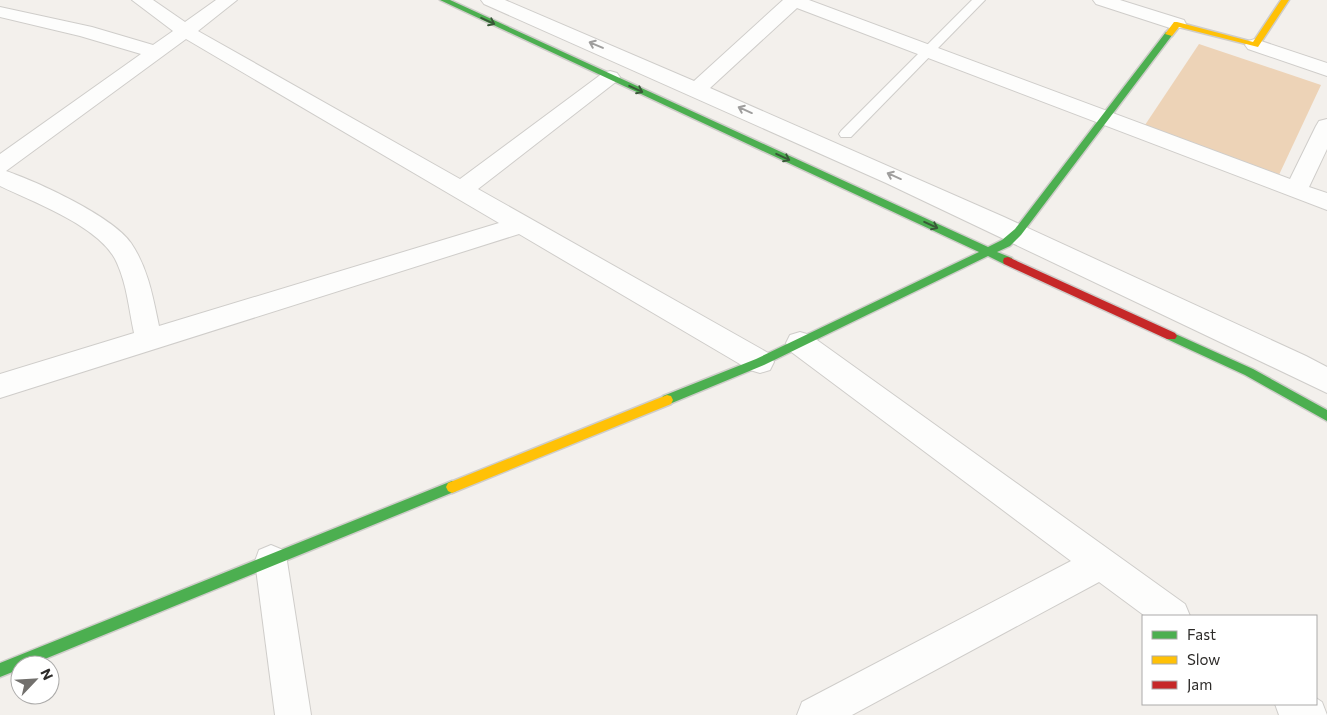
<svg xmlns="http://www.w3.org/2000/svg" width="1327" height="715" viewBox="0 0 1327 715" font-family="Commissioner,sans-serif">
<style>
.green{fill:#edd3b7}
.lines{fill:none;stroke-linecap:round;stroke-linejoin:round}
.lane-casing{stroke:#cfcdca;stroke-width:2}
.street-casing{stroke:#cfcdca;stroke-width:2}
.fast-casing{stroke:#cfcdca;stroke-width:3}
.slow-casing{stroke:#cfcdca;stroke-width:3}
.jam-casing{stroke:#cfcdca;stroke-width:3}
.lane{fill:#fdfdfc;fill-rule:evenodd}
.street{fill:#fdfdfc;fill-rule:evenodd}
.fast{fill:#4caf50;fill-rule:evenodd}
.slow{fill:#ffc107;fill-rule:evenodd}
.jam{fill:#c62828;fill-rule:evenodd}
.oneway{stroke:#385937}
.oneway2{stroke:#9f9e9d}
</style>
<rect width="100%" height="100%" fill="#f3f0ec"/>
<polygon class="green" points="1199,44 1321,85 1278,177 1145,125"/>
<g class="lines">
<defs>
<polygon id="lane" points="972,0 985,0 851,137 841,137 839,134 841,131"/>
<g id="street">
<path d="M132 0H153L185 22 216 0H237L198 31 460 179 603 73 610 71 617 73 620 77 617 81 478 189 770 354 774 362 770 370 760 373 750 370 519 234 0 398V374L134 333C129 310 127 285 117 263 102 227 33 202 0 186V154L141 54 80 36 0 17V7L92 27 153 45 173 31ZM186 39 499 223 159 326C153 297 148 268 131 243 112 216 38 182 6 171Z"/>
<polygon points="481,0 505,0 694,81 783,0 809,0 1290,179 1316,126 1319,121 1327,119 1327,149 1309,187 1327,193 1327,210 797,8 710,88 1004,217 1306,356 1327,367 1327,393 886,183 484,4"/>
<polygon points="1093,0 1120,0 1184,20 1186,24 1184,28 1170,28 1096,4"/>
<polygon points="1255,39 1327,63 1327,76 1248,49 1245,45 1248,41"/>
<polygon points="800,332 810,335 1185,604 1190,616 1145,616 1099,582 852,715 797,715 802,702 1071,561 790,351 786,343 790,335"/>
<polygon points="271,545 283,550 287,561 311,715 275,715 255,561 259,550"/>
<polygon points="1316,698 1322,702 1327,715 1279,715 1275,704 1316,704"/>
</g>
<g id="fast">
<polygon points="440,0 450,0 988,247 1002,240 1015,229 1166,32 1173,34 1021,235 1010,246 997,252 1012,258 1013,261 1012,264 1004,264 988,256 764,365 667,405 663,404 661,400 663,396 756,359 979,252"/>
<polygon points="1171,332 1253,369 1327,410 1327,421 1245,375 1167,339 1165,336 1167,333"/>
<polygon points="452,481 456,483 458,487 456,491 30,665 20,665 20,669 0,677 0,663"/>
</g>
<g id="slow">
<polygon points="1281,0 1289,0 1258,47 1179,27 1172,36 1165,34 1174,22 1177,22 1253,42"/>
<polygon points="667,395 671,396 673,400 671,404 452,493 448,491 446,487 448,483"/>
</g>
<polygon id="jam" points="1008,257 1175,333 1177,336 1175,339 1167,339 1004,264 1003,261 1004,258"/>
</defs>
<use href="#lane" class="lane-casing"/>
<use href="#street" class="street-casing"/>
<use href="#fast" class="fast-casing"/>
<use href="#slow" class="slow-casing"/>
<use href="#jam" class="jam-casing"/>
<use href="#lane" class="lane"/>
<use href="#street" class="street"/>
<use href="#fast" class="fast"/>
<use href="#slow" class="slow"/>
<use href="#jam" class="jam"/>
</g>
<defs><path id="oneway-shaft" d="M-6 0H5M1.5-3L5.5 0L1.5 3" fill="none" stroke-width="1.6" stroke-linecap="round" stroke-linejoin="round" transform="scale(1.25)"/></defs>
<g class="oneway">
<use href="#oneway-shaft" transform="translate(488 21) rotate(25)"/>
<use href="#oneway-shaft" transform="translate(636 89) rotate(25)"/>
<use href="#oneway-shaft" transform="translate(783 157) rotate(25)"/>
<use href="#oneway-shaft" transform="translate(931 225) rotate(25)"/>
</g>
<g class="oneway2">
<use href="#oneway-shaft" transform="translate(596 45) rotate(-157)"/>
<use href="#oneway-shaft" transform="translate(745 110) rotate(-156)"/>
<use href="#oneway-shaft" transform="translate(894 176) rotate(-156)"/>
</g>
<rect x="1142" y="615" width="175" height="90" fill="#ffffff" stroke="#abaaa9"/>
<rect x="1152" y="631" width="25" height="8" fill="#4caf50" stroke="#abaaa9"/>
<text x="1187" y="640" font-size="15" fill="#2d2b29">Fast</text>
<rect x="1152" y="656" width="25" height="8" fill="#ffc107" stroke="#abaaa9"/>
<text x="1187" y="665" font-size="15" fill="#2d2b29">Slow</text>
<rect x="1152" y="681" width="25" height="8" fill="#c62828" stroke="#abaaa9"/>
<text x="1187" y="690" font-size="15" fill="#2d2b29">Jam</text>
<g transform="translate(35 680) rotate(65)"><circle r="24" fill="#ffffff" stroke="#abaaa9"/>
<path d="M0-4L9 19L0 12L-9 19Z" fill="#72706d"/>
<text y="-8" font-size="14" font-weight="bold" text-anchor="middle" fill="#2d2b29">N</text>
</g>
</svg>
